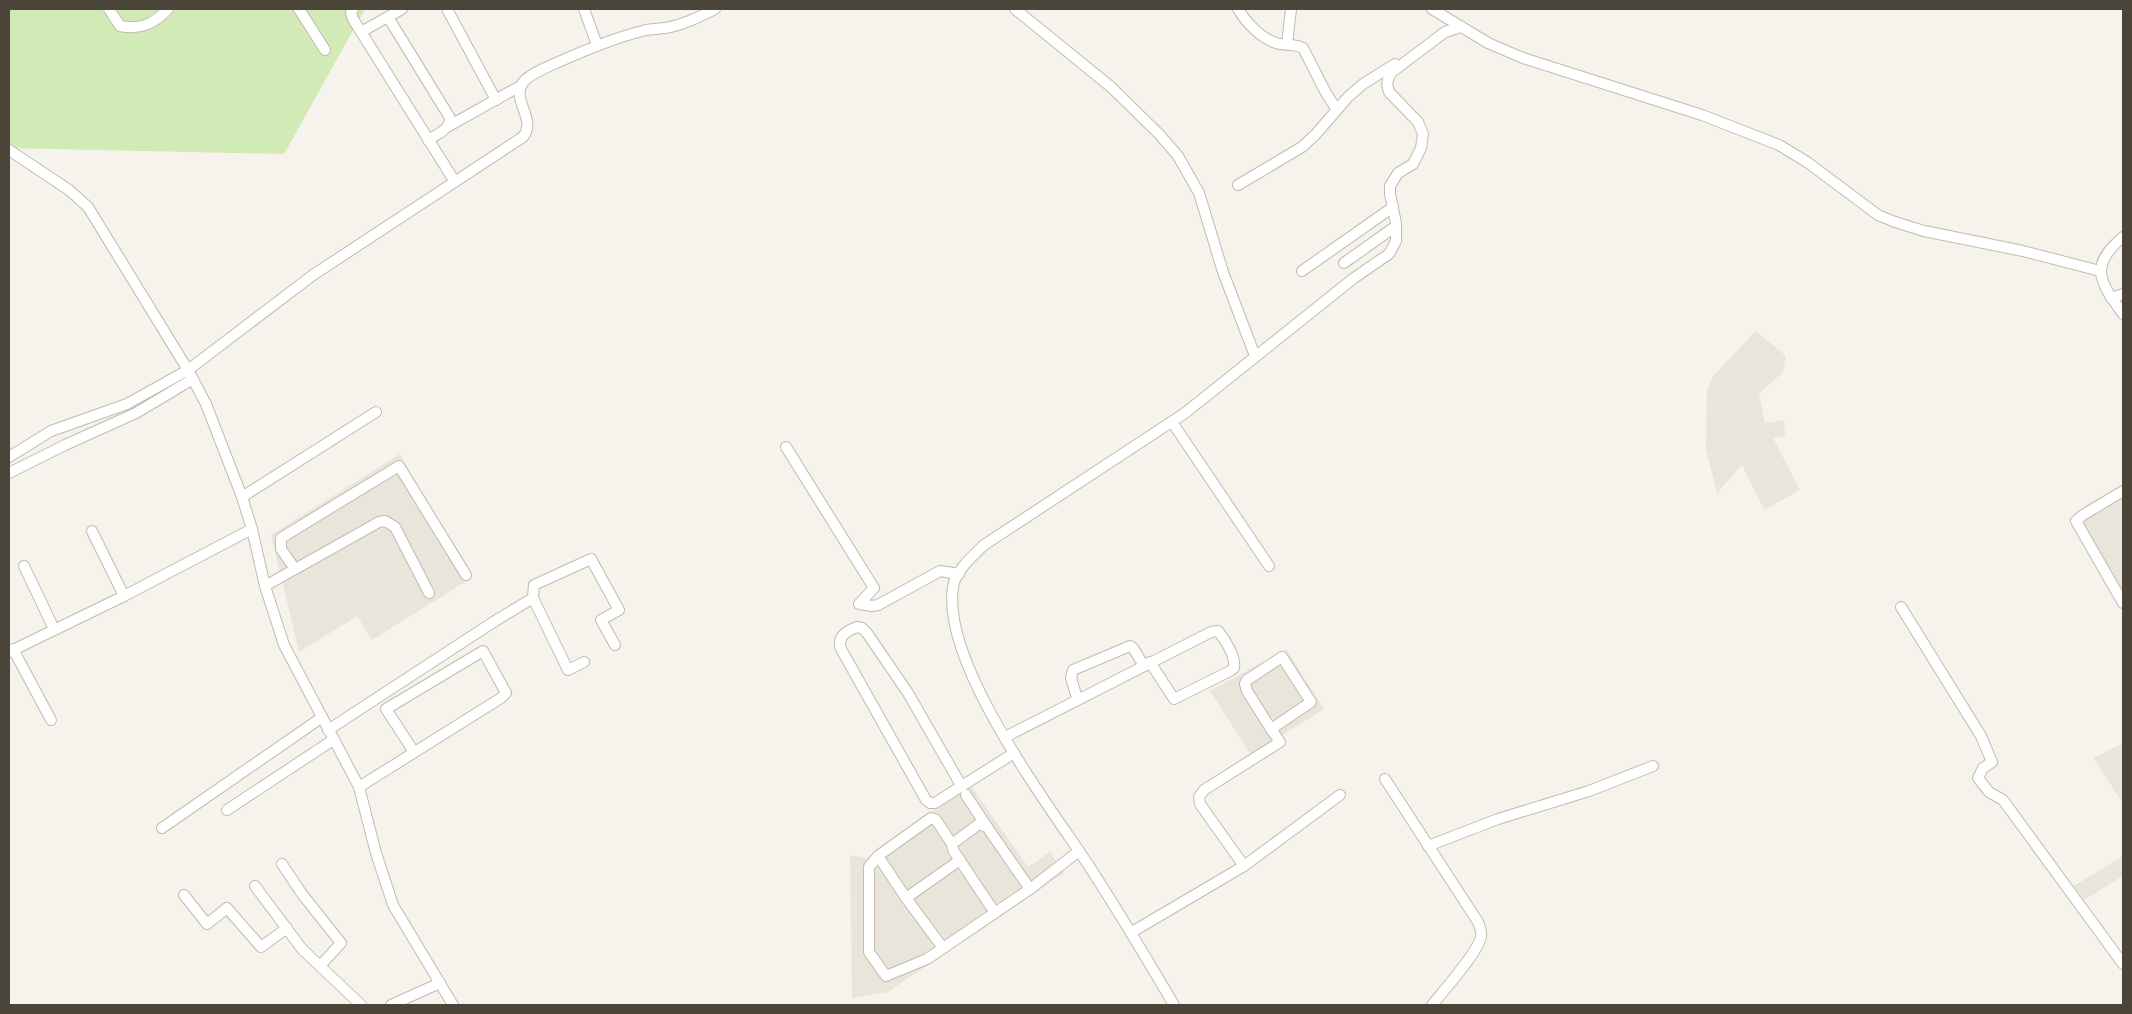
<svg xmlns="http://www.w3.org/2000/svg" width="2132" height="1014" viewBox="0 0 2132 1014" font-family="'Exo 2',sans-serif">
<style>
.residential{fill:#eae5da}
.green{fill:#d2eab5}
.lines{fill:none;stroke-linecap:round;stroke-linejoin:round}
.minor-casing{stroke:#c2bbae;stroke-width:12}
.minor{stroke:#fff;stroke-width:10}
</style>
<rect width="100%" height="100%" fill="#f6f3ec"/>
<g class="residential">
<polygon points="1756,331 1786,356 1783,372 1759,394 1765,423 1784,420 1785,436 1773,438 1800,490 1764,510 1742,465 1717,493 1706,449 1707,390 1714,375"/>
<polygon points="400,454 468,580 372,640 357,616 299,652 271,535"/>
<polygon points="2123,485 2123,608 2074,519 2075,513"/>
<polygon points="1286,649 1324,709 1251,755 1210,691"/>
<polygon points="2123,743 2123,804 2094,758"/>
<polygon points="970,785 1028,867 1050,852 1064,873 888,992 852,998 850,855 866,858"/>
<polygon points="2123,856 2123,876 2084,900 2074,886"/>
</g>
<polygon class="green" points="9,9 365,9 284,154 9,148"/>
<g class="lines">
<defs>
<g id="minor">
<path d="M109 9 120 26C140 30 154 24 168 9"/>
<polyline points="299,9 325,50"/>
<polyline points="353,9 351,13 353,19 455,182"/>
<polyline points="447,9 496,100"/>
<polyline points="584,9 597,45"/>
<polyline points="1015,9 1111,87 1159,134 1178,156 1199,193 1223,272 1255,356"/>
<path d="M1238 9C1246 22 1260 38 1276 43 1285 46 1294 43 1303 48L1326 93 1337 110"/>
<polyline points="1432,9 1488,43 1523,58 1702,115 1779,145 1807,162 1878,215 1895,222 1924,231 2023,251 2100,271"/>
<path d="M388 17 450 118C450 130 437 134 428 140"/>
<polyline points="361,32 402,9"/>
<polyline points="1287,44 1291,9"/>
<polyline points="449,126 522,85"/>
<polyline points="9,150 69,190 88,207 188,370 206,404 242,497 252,529 265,586 284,645 359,787 376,853 393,905 453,1005"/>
<polyline points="1238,185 1302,147 1316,134 1348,97 1363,84 1395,64"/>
<path d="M2123 237C2088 266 2100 282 2123 314"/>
<polyline points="1344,263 1396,226"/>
<polyline points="1302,271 1393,207"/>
<polyline points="2111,298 2123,294"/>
<polyline points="1172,422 1269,566"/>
<polyline points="786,447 874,588 859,604 872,606 878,605 940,571 959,574"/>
<path d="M9 457 51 431 127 404 188 370 313 275 523 137C538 118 508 99 525 80 535 71 550 66 563 60 588 49 615 38 642 31 649 29 657 29 665 28 683 25 699 17 715 9"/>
<polyline points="9,473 65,445 136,413 193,379"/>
<polyline points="2123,491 2083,515 2076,521 2123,603"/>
<polyline points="242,497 376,412"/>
<polyline points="92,531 124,596"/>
<polyline points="24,566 54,629"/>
<polyline points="295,569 281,549 281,538 399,466 466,575"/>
<polyline points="265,586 379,522 385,521 395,527 429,593"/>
<polyline points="533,598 534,585 591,559 619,610 601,620 615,645"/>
<polyline points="1901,607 1981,736 1992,762 1983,768 1978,778 1989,792 2003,800 2123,964"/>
<polyline points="13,649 51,720"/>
<polyline points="9,652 124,596 252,529"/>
<polyline points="1077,698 1071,678 1073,670 1130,646 1133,648 1144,666"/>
<polyline points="328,730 495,621 533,598 568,670 584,662"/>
<path d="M1005 737 1211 632 1218 631C1225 639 1236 657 1234 668L1230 671 1174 699 1150 662"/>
<path d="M1385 779 1478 922C1480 927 1482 932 1481 937 1477 954 1444 990 1432 1005"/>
<polyline points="359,787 501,698 506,693 483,651 386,709 414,752"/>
<path d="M962 787 908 693 867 633 862 628 857 627C846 631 837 637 841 649L926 800 930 803H935L1014 753"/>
<polyline points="966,795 987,827"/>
<polyline points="227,810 333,740"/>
<polyline points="162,828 321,718"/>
<polyline points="952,844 936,820 931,818 878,856 906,898 960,860"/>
<polyline points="1428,846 1498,819 1589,791 1653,766"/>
<polyline points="878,856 869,867 869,952 886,976 927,959 1030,889 1079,851"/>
<polyline points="282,864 302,894 341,943 320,966"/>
<polyline points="1244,866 1340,795"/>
<polyline points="255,886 302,949 361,1005"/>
<polyline points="184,895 207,924 227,908 261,947 287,928"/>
<polyline points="906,898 943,948"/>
<polyline points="995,913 953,850 952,844 979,824 987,827 1030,889"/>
<polyline points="1132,932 1244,866 1200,804 1199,797 1204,790 1280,742 1271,729 1311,702 1282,657 1247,680 1245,684 1247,691 1271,729"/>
<polyline points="391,1005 440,983"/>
<path d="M1174 1005C1147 959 1120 914 1091 869 1049 805 941 664 953 587 955 571 973 556 984 545L1185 413 1354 278 1389 254 1396 241V223L1390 194V186L1398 173 1413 164 1421 148 1423 134 1418 122 1389 92C1386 84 1387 79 1392 72L1445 32 1461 27"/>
</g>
</defs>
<use href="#minor" class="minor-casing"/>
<use href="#minor" class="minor"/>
</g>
<rect width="2132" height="1014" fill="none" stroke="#4b4439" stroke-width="20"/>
</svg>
